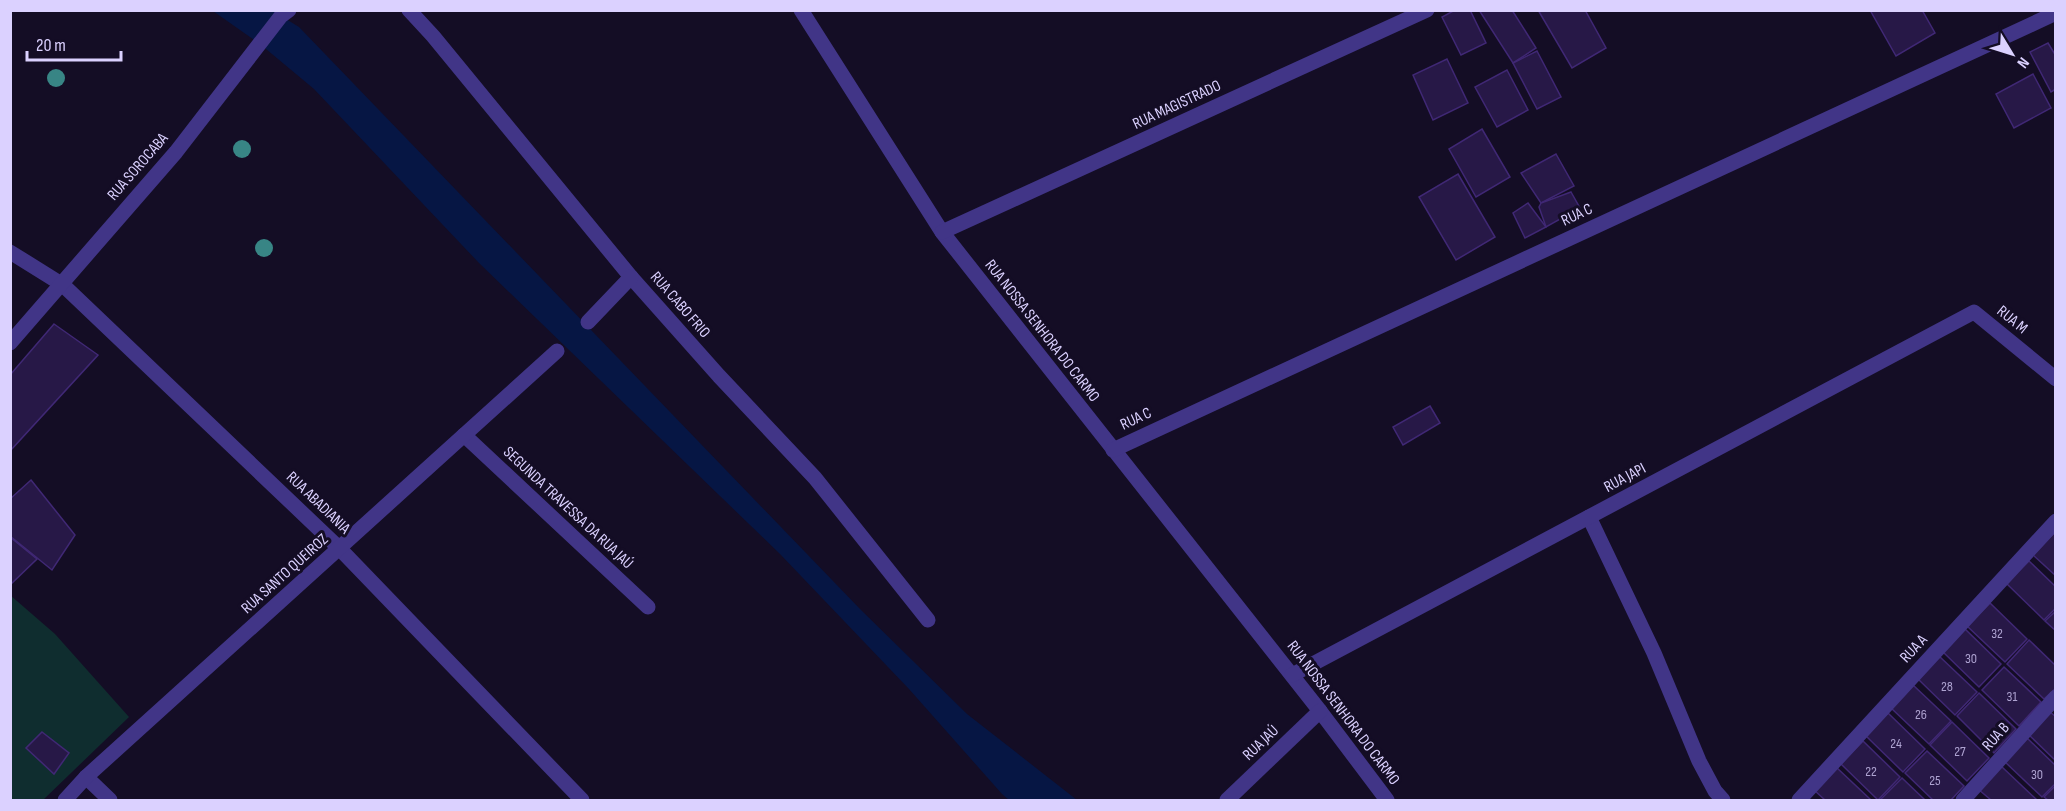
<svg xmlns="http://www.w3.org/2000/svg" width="2066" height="811" viewBox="0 0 2066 811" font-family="'Sofia Sans Condensed',sans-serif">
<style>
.green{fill:#0f2d2f}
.water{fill:#061644}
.building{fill:#271847;stroke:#402875;stroke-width:1.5}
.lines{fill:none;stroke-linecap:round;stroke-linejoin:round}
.minor{stroke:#413587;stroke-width:15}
.tree{fill:#388585}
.labels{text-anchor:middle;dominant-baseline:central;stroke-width:6;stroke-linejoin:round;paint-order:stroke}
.number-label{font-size:14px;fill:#aea3d1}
.street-label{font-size:16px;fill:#dbd1ff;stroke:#140d25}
</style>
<rect width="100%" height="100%" fill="#140d25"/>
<polygon class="green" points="10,595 55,634 129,717 43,800 11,800"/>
<polygon class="water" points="213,11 273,11 299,27 860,609 967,714 1077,800 1009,800 1002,794 909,689 780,554 479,263 314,89 260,44"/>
<g class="building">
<polygon points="1455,10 1470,10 1486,43 1461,55 1442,17"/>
<polygon points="1479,10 1512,10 1536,48 1513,63"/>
<polygon points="1538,10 1585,10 1606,48 1572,68"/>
<polygon points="1870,10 1922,10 1935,33 1896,56"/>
<polygon points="2048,43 2056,56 2056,89 2051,92 2030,52"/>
<polygon points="1537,51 1561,97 1537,109 1513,63"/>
<polygon points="1447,59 1468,103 1433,120 1413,75"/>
<polygon points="1507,70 1528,110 1497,127 1475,87"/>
<polygon points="2033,74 2051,108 2014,128 1996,94"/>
<polygon points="1482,129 1510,177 1476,197 1449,149"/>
<polygon points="1556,154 1574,186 1541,203 1521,173"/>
<polygon points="1458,174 1495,237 1456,260 1419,197"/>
<polygon points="1571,192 1580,208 1546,227 1539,207 1541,203"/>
<polygon points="1528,203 1546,227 1525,238 1513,213"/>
<polygon points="54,324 98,355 10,451 10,375"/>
<polygon points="1430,406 1440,423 1403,445 1393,427"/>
<polygon points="31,480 75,535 52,570 10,536 10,499"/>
<polygon points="2056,531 2056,576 2033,555"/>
<polygon points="10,537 37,559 10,585"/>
<polygon points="2029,561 2056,587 2056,608 2044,620 2006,583"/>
<polygon points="1990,603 2027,639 2005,662 1967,626"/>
<polygon points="2056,611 2056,631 2045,621"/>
<polygon points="1964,628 2001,664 1979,687 1942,651"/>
<polygon points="2029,640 2056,666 2056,688 2044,699 2007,664"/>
<polygon points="1939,656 1977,692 1955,715 1918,679"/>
<polygon points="2004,667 2041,702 2019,726 1982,690"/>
<polygon points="1913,685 1951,721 1929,744 1891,708"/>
<polygon points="1979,693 2016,729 1994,753 1957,716"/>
<polygon points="2050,712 2056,717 2056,761 2029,735"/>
<polygon points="1888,713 1925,749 1903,772 1866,736"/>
<polygon points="1952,722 1989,758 1967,781 1930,745"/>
<polygon points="42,732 69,753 54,774 26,748"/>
<polygon points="2027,738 2056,766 2056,783 2042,797 2004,761"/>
<polygon points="1863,741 1900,777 1878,800 1841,764"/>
<polygon points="1927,751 1964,786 1951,800 1933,800 1905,773"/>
<polygon points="2001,766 2037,800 1991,800 1978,789"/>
<polygon points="1836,767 1871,800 1825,800 1814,790"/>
<polygon points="1902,778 1925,800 1880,800"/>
<polygon points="2056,785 2056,800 2048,800 2044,797"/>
</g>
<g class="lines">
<g class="minor">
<polyline points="409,10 433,36 631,277 719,376 815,478 928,620"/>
<polyline points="801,10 942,232 1320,711 1387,800"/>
<polyline points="942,232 1427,10"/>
<polyline points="10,252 63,285 340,549 582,800"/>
<polyline points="588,322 631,277"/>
<polyline points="10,343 176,152 281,16 289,10"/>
<polyline points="464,435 648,607"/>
<polyline points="1113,450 2056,13"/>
<polyline points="1589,517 1654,653 1699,761 1715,791 1723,800"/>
<polyline points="1292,675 1974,312 2056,379"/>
<polyline points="86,777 110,800"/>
<polyline points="65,800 86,777 557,351"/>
<polyline points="1227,800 1320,711"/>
<polyline points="1799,800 2056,521"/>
<polyline points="1963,800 2056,697"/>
</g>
</g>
<g class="tree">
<circle cx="56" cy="78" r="9"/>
<circle cx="242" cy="149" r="9"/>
<circle cx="264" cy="248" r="9"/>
</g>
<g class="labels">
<g class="number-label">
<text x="1997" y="633">32</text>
<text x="1971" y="658">30</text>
<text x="1947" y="686">28</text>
<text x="2012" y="696">31</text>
<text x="1921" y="714">26</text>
<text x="1896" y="743">24</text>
<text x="1960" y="751">27</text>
<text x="1871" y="771">22</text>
<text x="2037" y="774">30</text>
<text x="1935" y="780">25</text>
</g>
<g class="street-label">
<text transform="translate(1177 105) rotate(-25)">RUA MAGISTRADO</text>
<text transform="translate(138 167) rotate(-49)">RUA SOROCABA</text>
<text transform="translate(1577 215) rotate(-25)">RUA C</text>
<text transform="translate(680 305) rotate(49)">RUA CABO FRIO</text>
<text transform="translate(2012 320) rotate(39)">RUA M</text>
<text transform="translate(1042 331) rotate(52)">RUA NOSSA SENHORA DO CARMO</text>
<text transform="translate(1136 419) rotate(-25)">RUA C</text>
<text transform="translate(1625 478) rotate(-28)">RUA JAPI</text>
<text transform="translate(318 503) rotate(44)">RUA ABADIANIA</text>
<text transform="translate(568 508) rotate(43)">SEGUNDA TRAVESSA DA RUA JAÚ</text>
<text transform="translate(285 574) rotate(-42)">RUA SANTO QUEIROZ</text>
<text transform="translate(1914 649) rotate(-47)">RUA A</text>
<text transform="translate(1343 713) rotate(53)">RUA NOSSA SENHORA DO CARMO</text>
<text transform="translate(1996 737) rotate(-48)">RUA B</text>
<text transform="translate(1261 743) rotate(-44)">RUA JAÚ</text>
</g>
</g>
<rect width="2066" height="811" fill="none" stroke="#dbd1ff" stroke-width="24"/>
<g transform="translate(2012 54) rotate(128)" stroke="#140d25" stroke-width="4.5" paint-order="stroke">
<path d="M0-4.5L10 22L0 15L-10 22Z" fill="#dbd1ff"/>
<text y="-9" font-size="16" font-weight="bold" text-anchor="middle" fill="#dbd1ff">N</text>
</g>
<path d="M27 51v9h94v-9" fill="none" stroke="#dbd1ff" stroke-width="3"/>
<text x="36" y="51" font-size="18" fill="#dbd1ff" stroke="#140d25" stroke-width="4.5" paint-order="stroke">20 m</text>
</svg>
